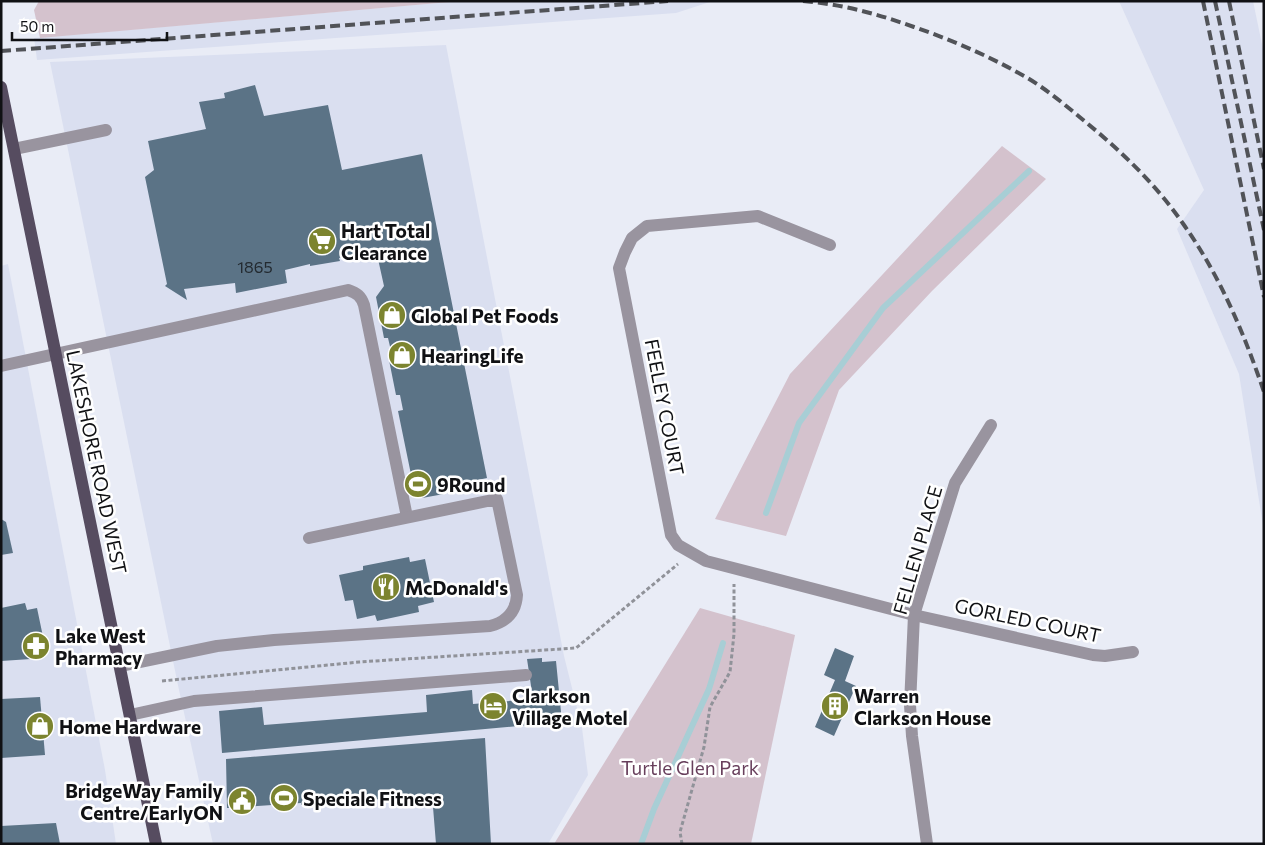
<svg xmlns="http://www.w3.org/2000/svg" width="1265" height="845" viewBox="0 0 1265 845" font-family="Commissioner,sans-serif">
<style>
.built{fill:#dadff0}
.green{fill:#d4c2cd}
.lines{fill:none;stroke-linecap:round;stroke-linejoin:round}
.stream{stroke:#a8ced5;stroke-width:6}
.building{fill:#5b7386}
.path{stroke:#909299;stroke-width:3;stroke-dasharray:4 2.5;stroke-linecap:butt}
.minor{stroke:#99949f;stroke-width:12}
.major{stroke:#564c60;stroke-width:12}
.rail{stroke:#515358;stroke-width:4;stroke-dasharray:10 5;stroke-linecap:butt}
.labels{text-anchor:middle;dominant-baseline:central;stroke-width:5;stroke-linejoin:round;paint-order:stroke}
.number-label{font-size:16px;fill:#232a30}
.poi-label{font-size:19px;font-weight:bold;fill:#101114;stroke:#fff;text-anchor:start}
.street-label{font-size:19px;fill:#101114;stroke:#fff}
.park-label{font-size:19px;fill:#683f5c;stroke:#fff}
</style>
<rect width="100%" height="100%" fill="#e9ecf6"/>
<g class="built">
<polygon points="461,1 713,1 676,13 37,60 34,38"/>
<polygon points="1119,1 1253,1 1264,54 1264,532 1239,374 1177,229 1204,190"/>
<polygon points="446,45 564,656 582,728 588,775 548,844 213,844 179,690 50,62"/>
<polygon points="8,264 105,770 116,844 1,844 1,266"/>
</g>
<g class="green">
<polygon points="39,1 461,1 40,38 34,10"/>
<polygon points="1002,146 1046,179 932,291 839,390 786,536 715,519 790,374"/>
<polygon points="700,608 795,635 751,844 554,844"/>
</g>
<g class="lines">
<g class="stream">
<polyline points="766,513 799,423 883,308 1029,171"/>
<polyline points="641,844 654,809 709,689 723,643"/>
</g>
</g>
<g class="building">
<polygon points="255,85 264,116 328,105 342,170 422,154 487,478 444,487 444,494 422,498 415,494 398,411 403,410 400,395 396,395 388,355 392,355 388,338 384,338 376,297 384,286 378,259 363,261 361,254 339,258 340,261 310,266 310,264 285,270 287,283 236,293 235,283 184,289 187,300 165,286 167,284 145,177 154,170 148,141 206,129 199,102 225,98 224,93"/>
<polygon points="1,519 6,522 13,553 1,555"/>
<polygon points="409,557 410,562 425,559 434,602 418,606 419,612 377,621 375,615 357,619 353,600 345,601 339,575 363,570 363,566"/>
<polygon points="25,603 27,610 37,608 46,651 31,655 31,659 1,661 1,608"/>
<polygon points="835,648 854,656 845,681 856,686 834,736 815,727 835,680 824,675"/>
<polygon points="542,658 542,662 556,661 562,722 222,753 219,711 262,707 264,725 427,712 426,695 472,690 473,704 533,699 527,659"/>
<polygon points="40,697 45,755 1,758 1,699"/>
<polygon points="485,738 491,844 436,844 433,807 424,808 422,796 301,805 301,803 227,808 226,759"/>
<polygon points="56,823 60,844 1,844 1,826"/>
</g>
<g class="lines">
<g class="path">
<polyline points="162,681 359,662 576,648 678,564"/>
<polyline points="682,844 680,832 704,747 710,707 730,672 734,634 734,584"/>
</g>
<g class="minor">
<polyline points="14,149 106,130"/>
<polyline points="830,245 758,216 647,226 632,238 625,252 619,268 671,535 678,545 706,561 914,615 1093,655 1105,656 1133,652"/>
<path d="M1 366 348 290C357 293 361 296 364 305L407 517"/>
<path d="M120 666 217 646 274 640 490 626C506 622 516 612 517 595L497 499 309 538"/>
<polyline points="130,715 194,701 526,675"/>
<polyline points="927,844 912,736 910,705 914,615 955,483 991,425"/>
</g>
<polyline class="major" points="1,87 156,844"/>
<g class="rail">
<path d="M803 1C841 4 878 14 914 27 952 40 989 56 1024 76 1045 88 1064 104 1082 119 1120 150 1156 184 1184 225 1220 276 1244 333 1264 392"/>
<polyline points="1203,1 1264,297"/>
<polyline points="1215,1 1264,230"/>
<polyline points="1229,1 1264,169"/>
<polyline points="1,51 668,1"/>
</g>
</g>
<defs>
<symbol id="supermarket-disc" viewBox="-11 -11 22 22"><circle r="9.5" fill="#7c842f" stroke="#fff"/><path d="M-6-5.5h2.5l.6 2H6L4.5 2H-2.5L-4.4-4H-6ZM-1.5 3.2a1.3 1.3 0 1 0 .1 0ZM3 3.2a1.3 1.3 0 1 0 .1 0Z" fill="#fff"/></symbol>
<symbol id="shop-disc" viewBox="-11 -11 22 22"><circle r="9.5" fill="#7c842f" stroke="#fff"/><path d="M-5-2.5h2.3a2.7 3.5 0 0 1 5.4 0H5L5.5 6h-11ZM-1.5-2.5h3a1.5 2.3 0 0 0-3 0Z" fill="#fff"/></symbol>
<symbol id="stadium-disc" viewBox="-11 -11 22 22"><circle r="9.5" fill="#7c842f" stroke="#fff"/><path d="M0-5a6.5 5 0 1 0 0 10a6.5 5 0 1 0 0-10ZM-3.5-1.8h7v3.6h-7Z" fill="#fff"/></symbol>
<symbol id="restaurant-disc" viewBox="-11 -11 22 22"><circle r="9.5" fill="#7c842f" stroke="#fff"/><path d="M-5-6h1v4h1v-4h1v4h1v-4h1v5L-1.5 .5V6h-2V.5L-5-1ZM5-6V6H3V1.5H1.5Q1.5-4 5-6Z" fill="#fff"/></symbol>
<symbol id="pharmacy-disc" viewBox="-11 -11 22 22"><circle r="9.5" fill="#7c842f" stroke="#fff"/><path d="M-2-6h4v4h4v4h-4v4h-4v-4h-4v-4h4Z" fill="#fff"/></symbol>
<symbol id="hotel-disc" viewBox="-11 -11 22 22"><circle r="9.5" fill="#7c842f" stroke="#fff"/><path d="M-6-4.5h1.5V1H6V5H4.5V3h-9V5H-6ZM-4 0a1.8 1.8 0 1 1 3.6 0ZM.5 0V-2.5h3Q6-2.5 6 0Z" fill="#fff"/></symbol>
<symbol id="building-disc" viewBox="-11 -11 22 22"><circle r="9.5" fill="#7c842f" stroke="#fff"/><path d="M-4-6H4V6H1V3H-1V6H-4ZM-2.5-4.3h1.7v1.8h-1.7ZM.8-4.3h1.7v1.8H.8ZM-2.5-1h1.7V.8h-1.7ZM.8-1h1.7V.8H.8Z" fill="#fff"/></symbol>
<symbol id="civic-disc" viewBox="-11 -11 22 22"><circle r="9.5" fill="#7c842f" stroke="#fff"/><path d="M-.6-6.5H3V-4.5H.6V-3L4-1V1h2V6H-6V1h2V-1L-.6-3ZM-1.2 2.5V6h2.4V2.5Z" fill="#fff"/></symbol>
</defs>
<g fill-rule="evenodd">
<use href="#supermarket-disc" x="306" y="225" width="32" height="32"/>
<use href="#shop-disc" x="376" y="299" width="32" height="32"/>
<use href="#shop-disc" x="386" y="339" width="32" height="32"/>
<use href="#stadium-disc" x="402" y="468" width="32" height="32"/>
<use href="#restaurant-disc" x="370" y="571" width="32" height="32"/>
<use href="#pharmacy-disc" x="20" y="630" width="32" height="32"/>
<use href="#hotel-disc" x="477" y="690" width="32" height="32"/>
<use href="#building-disc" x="819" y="690" width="32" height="32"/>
<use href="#shop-disc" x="24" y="710" width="32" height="32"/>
<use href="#stadium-disc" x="268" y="782" width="32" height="32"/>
<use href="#civic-disc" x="226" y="785" width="32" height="32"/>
</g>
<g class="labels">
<g class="number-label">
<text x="255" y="266">1865</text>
</g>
<g class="poi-label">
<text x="341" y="230">Hart Total<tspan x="341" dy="22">Clearance</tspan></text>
<text x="411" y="315">Global Pet Foods</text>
<text x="421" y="355">HearingLife</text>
<text x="437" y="484">9Round</text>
<text x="405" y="587">McDonald's</text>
<text x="55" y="635">Lake West<tspan x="55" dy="22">Pharmacy</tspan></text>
<text x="512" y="695">Clarkson<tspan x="512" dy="22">Village Motel</tspan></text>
<text x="854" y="695">Warren<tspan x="854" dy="22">Clarkson House</tspan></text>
<text x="59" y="726">Home Hardware</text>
<text x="223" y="790" text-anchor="end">BridgeWay Family<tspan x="223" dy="22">Centre/EarlyON</tspan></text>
<text x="303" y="798">Speciale Fitness</text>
</g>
<g class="street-label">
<text transform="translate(665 407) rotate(79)">FEELEY COURT</text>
<text transform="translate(97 462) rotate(78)">LAKESHORE ROAD WEST</text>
<text transform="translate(917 550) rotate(-74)">FELLEN PLACE</text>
<text transform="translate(1028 620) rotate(12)">GORLED COURT</text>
</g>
<g class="park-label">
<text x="690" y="767">Turtle Glen Park</text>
</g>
</g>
<rect width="1265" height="845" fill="none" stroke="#101114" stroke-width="5"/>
<path d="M12 32v8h155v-8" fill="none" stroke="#101114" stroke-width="2.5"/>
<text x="20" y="32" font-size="15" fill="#101114" stroke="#ffffff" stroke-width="4" paint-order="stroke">50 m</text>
</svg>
